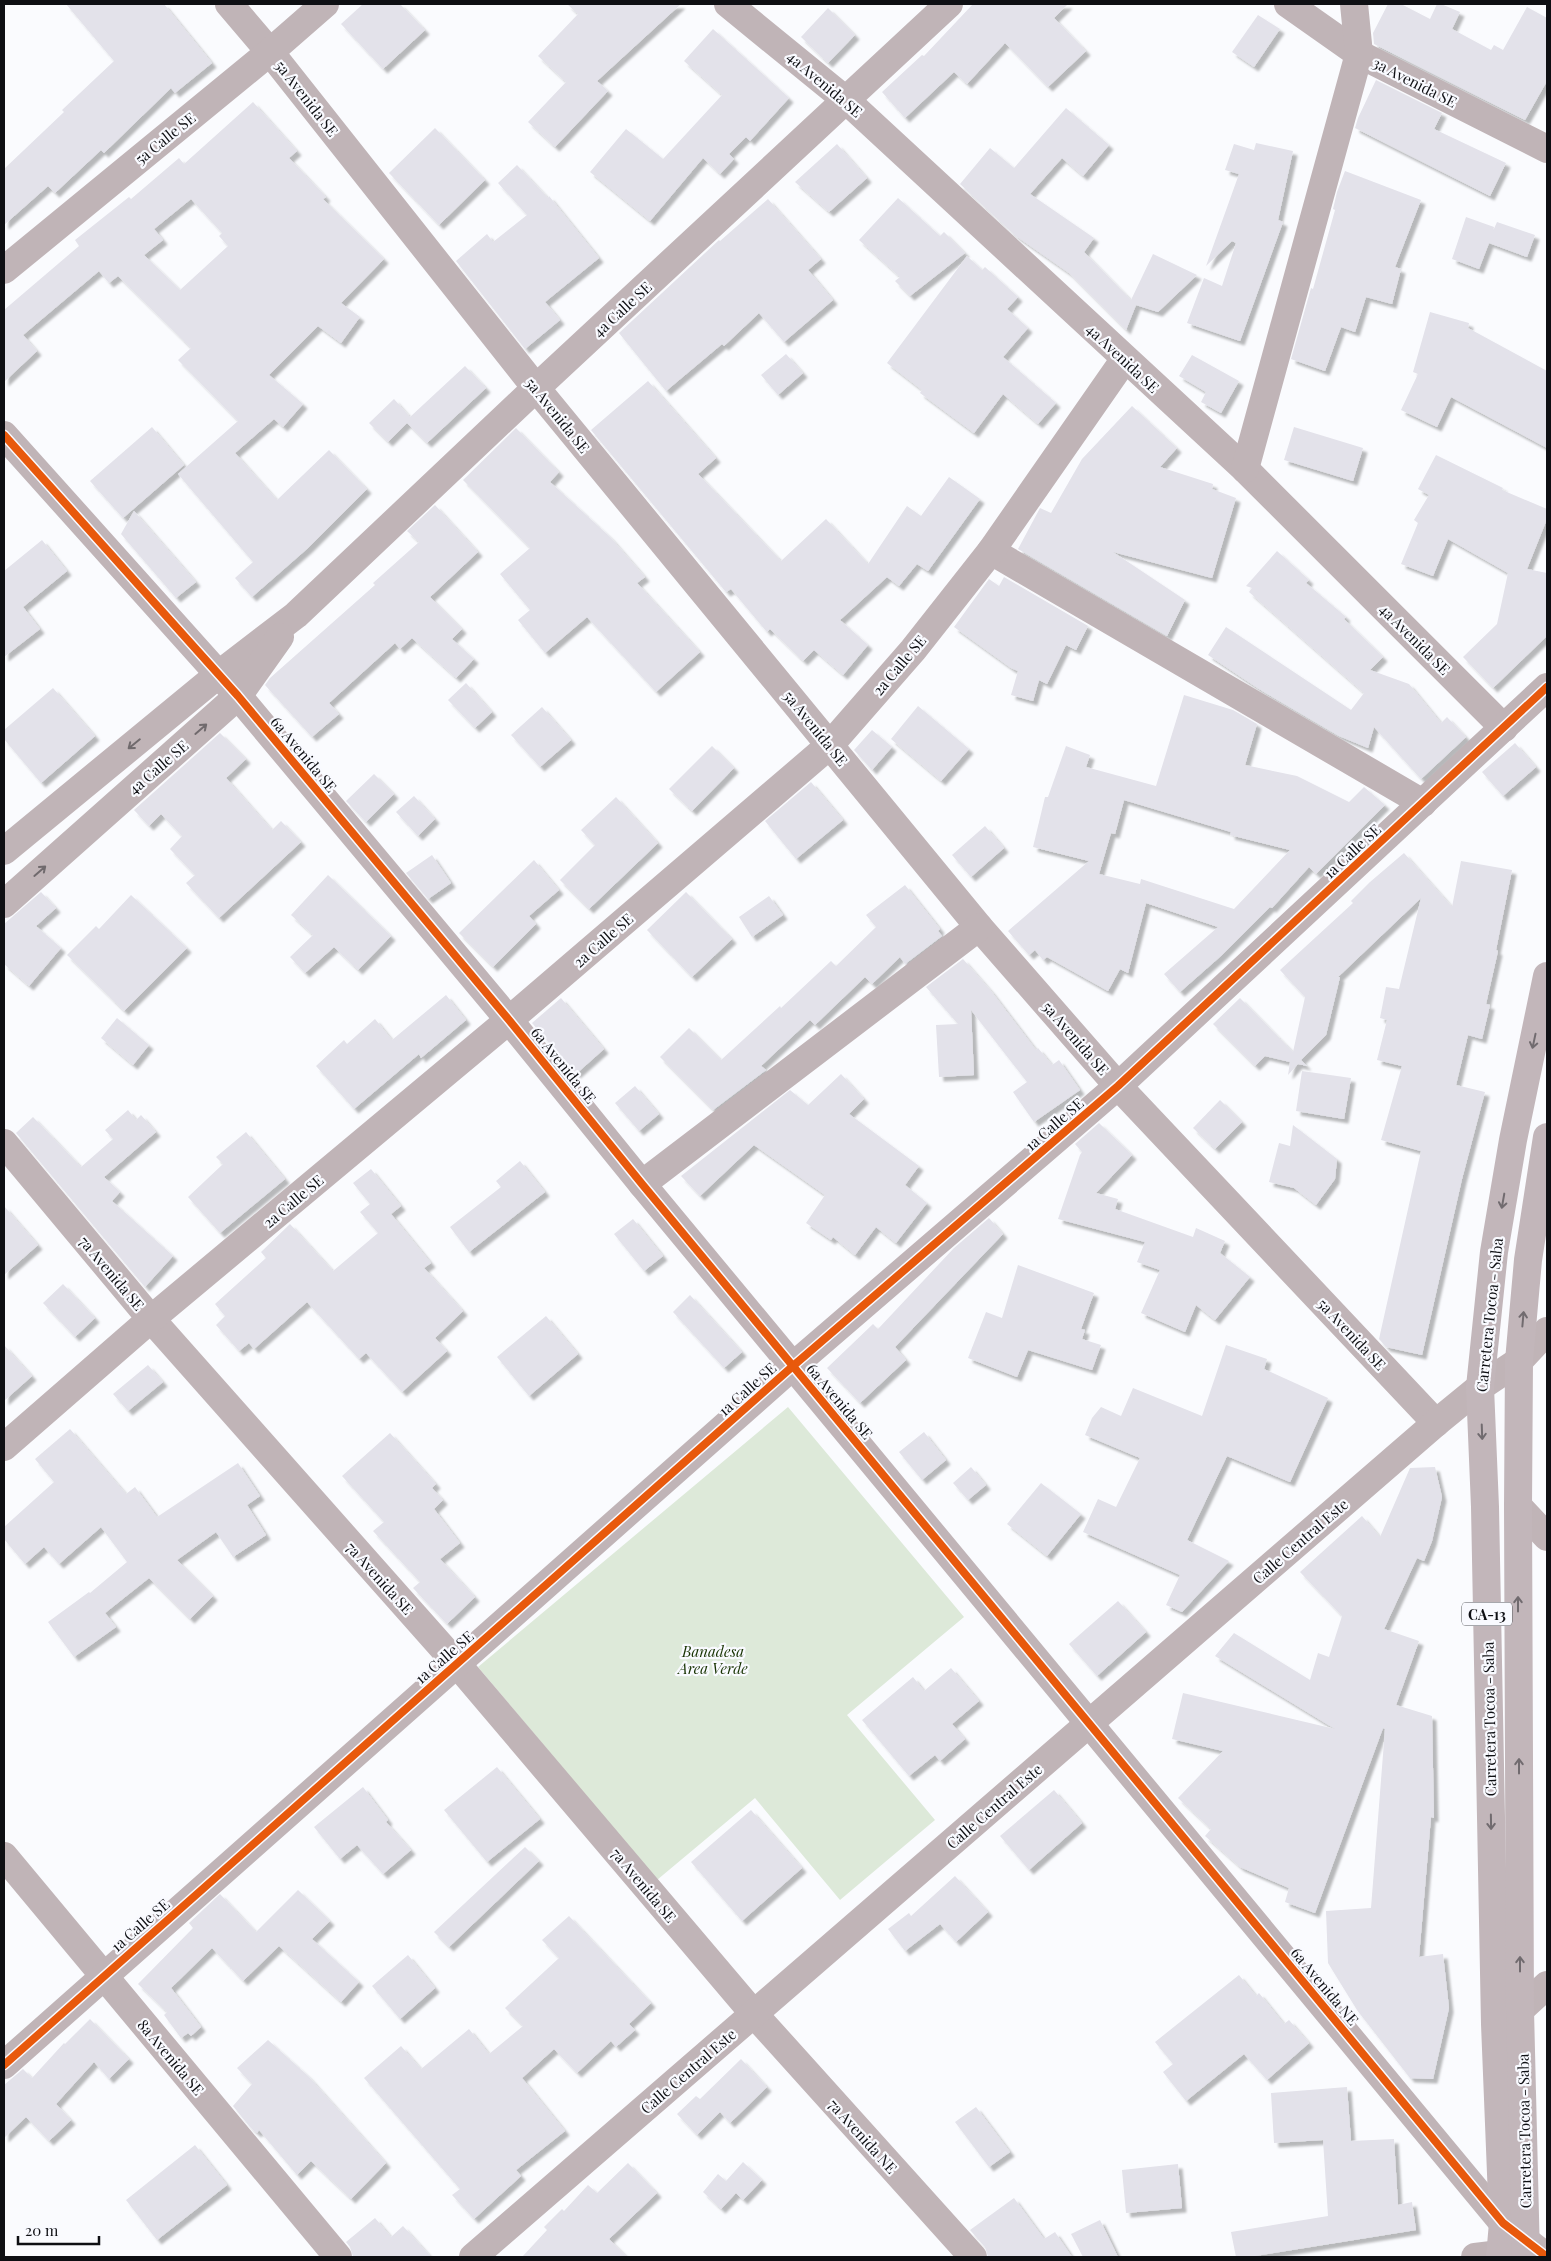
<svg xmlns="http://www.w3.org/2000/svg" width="1551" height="2261" viewBox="0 0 1551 2261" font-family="'Playfair Display',serif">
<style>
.green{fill:#dde9d9}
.building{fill:#e3e2ea;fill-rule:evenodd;filter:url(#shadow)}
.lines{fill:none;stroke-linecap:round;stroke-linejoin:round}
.minor{stroke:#c0b4b7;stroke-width:28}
.major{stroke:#c2b6ba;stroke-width:28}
.cycleway-casing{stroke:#f9faff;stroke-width:11}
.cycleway{stroke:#e8590c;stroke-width:8}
.oneway{stroke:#706a6d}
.oneway2{stroke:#716b6f}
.labels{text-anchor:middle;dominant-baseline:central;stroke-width:4.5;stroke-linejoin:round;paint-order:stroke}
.shield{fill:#f9faff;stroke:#54565a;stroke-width:1}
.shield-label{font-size:14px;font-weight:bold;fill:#0e0f13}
.street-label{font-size:15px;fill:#0e0f13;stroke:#f9faff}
.park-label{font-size:15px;font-style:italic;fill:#163200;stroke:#f9faff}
</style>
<defs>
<filter id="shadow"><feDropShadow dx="4.5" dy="4.5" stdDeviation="1" flood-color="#0004"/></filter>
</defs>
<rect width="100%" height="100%" fill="#fafbfe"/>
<polygon class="green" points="788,1407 964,1617 847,1715 935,1820 840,1900 755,1798 657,1880 478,1667"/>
<g class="building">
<polygon points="66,4 164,4 212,63 175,93 171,88 104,153 101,150 55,193 48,186 4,225 4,169 64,112 62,110 114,61"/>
<polygon points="363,4 400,4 425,30 383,69 341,24"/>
<polygon points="567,4 681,4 597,81 608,91 555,147 528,122 566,82 538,56 578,14"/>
<polygon points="973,4 1068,4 1054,18 1086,51 1048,87 1005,43 967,84 954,72 905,118 882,92 922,55 924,56"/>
<polygon points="1388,4 1401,4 1430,19 1437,4 1441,4 1460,12 1452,29 1491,50 1494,45 1503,50 1527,7 1547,18 1547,81 1525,120 1374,44 1373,33"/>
<polygon points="828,8 855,35 828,63 801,37"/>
<polygon points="1258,15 1280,29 1254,67 1232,52"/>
<polygon points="713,29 789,98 750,141 746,137 729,154 734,159 720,174 703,158 650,221 590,172 626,129 663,159 722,95 684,61"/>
<polygon points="1376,80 1442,113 1434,129 1506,163 1490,196 1355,128 1358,118"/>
<path d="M253 102 297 151 289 158 326 197 323 199 384 259 341 303 360 317 341 343 318 326 269 375 303 404 283 427 274 419 235 453 277 500 329 450 367 489 308 548 252 597 235 578 253 562 178 474 238 421 178 360 191 348 118 276 109 283 99 271 23 335 37 351 4 382V310L79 246 75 240 129 197 131 199 179 158 184 164ZM191 199 222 233 219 236 228 246 180 290 144 255 163 240 154 229Z"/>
<polygon points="1066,108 1109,145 1083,176 1062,158 1030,194 1094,238 1084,252 1131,300 1153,254 1197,275 1158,312 1136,305 1126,330 1069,273 1016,236 960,184 990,148 1014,168"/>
<polygon points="435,128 485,180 439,225 389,173"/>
<polygon points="1256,143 1293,151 1278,220 1283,222 1240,341 1187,323 1204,278 1222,286 1236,243 1232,241 1206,266 1239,174 1225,170 1234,144 1254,150"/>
<polygon points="837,144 867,178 829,212 795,182"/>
<polygon points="517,165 548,198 549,196 599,258 545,302 560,320 525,349 456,261 487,234 493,242 527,215 498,183"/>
<polygon points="1345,171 1421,200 1395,267 1401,269 1392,304 1366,297 1355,332 1341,327 1325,371 1291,359 1311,288 1313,289 1335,210 1333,209 1337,192"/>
<polygon points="898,198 940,236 944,232 965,253 910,296 895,281 900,277 859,240"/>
<polygon points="768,199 821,259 808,270 833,300 784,342 759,313 724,346 722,344 666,391 619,333 719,240 720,241"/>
<polygon points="1466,217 1494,227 1493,231 1497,222 1535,235 1527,257 1489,243 1479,269 1452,259"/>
<polygon points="967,256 982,270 985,267 1018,297 1007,309 1028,328 1003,357 1056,403 1038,424 1003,394 974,433 920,393 922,390 887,363"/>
<polygon points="1430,312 1469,323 1468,328 1547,371 1547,448 1451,397 1437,427 1401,410 1418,374 1413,372"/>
<polygon points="786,354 803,373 778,395 761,375"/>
<polygon points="1192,355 1239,381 1221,413 1201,402 1206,392 1179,376"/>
<polygon points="465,366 486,388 427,443 407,423 388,442 369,423 394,399 410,417"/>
<polygon points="648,381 716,458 698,474 781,561 826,519 868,564 907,506 921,516 949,477 980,499 928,571 917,564 899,586 887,577 840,620 868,645 843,675 814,650 803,661 770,629 767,632 731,589 726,592 591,430"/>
<polygon points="1132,406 1177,448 1160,467 1213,484 1212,489 1236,498 1212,578 1113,552 1185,600 1167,636 1018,549 1040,508 1051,513 1082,459"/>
<polygon points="152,427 184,465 123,518 90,481"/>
<polygon points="1294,427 1363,448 1353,481 1284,460"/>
<polygon points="516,428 559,472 550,482 610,537 645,577 637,583 700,652 656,692 587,617 545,653 518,620 530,610 500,574 530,548 463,480"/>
<polygon points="1436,455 1503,488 1502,490 1547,509 1547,519 1527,569 1547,573 1547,636 1493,688 1463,657 1497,624 1508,573 1448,539 1433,576 1401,564 1418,523 1414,520 1429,495 1418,489"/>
<polygon points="435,505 478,552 430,597 462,629 452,639 474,659 456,678 412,638 400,649 395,643 329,703 339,714 312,737 265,685 270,678 375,585 373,583 419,542 407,531"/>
<polygon points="134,511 196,582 176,598 121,534"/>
<polygon points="42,540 67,571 23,607 40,629 4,657 4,571"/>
<polygon points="1277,551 1309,580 1306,583 1346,617 1344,619 1383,657 1370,670 1409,684 1441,723 1447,717 1466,737 1421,779 1374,727 1368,748 1339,736 1259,689 1208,655 1226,627 1351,710 1364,693 1249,592 1252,588 1246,586"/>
<polygon points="1004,577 1088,626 1076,650 1066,645 1047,684 1039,680 1033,701 1011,695 1018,671 1011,668 954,627 989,579 999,586"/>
<polygon points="466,683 492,712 475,728 448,700"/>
<polygon points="53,688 95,736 41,783 4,739 4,730"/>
<path d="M1184 695 1233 710 1257 724 1245 765 1297 776 1349 802 1364 787 1385 805 1316 874 1309 867 1272 908 1270 907 1222 955 1180 992 1164 974 1218 927 1146 903 1128 973 1120 969 1108 991 1047 957 1043 960 1035 950 1029 955 1008 931 1089 861 1033 847 1045 797H1048L1066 746 1090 755 1086 767 1156 786ZM1124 800 1231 832 1230 835 1290 850 1234 909 1141 879 1140 884 1099 874 1111 833 1115 834Z"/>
<polygon points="918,706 969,749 941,781 891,739"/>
<polygon points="542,707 571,740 540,767 511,735"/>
<polygon points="872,730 892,747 872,770 854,750"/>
<polygon points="220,733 246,759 226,778 272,830 281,821 301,842 219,918 186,883 195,875 170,849 182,836 161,814 149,826 134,810"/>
<polygon points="1515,743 1536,767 1503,796 1482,772"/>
<polygon points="712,746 734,768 692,811 669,789"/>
<polygon points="374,774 394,794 366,822 346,801"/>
<polygon points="811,782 843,820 796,859 765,821"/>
<polygon points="414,796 435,819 418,836 396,812"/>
<polygon points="616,797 658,843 589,909 560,880 595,845 581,830"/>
<polygon points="985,826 1004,848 971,877 952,855"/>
<polygon points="1404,853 1452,907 1461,861 1512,870 1496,950 1498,951 1486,1004 1490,1005 1482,1039 1468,1035 1456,1085 1485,1092 1462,1179 1422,1355 1386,1347 1379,1339 1421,1151 1381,1140 1402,1066 1377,1060 1387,1020 1380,1018 1386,987 1399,989 1421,898 1338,977 1340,977 1326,1035 1301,1060 1307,1066 1298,1064 1288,1075 1290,1062 1265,1056 1255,1066 1213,1024 1240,998 1293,1052 1305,997 1280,970 1353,903 1351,901 1370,882"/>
<polygon points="432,855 451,883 428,899 406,873"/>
<polygon points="534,860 559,890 529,916 536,924 493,967 459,933"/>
<polygon points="328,875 391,936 358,970 334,947 305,973 290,957 313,935 291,915"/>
<polygon points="905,885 940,929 938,931 942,936 905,964 900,957 872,984 865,977 815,1025 810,1020 761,1066 766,1070 713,1110 660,1057 689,1028 721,1060 780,1006 781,1008 831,961 836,966 876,927 866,915"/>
<polygon points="41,892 56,908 36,926 61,948 29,986 4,964 4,924"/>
<polygon points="686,892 732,939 692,977 647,930"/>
<polygon points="131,895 187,948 124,1011 67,955 96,926 99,929"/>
<polygon points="769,896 783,915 752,937 739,917"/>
<polygon points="963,959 991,991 1036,1050 1038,1048 1052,1065 1059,1060 1080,1090 1034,1122 1013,1092 1027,1082 971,1010 974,1075 939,1077 936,1025 958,1024 926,987"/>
<polygon points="446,995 466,1020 421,1058 419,1054 354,1109 316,1066 344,1040 347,1044 375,1019 392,1040"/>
<polygon points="561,998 604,1049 576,1074 532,1023"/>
<polygon points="117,1018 149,1045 133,1065 101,1038"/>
<polygon points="1302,1071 1351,1078 1344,1119 1296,1111"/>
<polygon points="841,1074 864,1099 849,1114 919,1166 905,1185 927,1203 896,1243 876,1227 855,1255 833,1237 831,1240 806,1223 825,1195 754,1145 700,1196 681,1176 790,1090 808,1105"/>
<polygon points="635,1086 659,1114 639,1131 615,1103"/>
<polygon points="1220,1100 1242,1122 1215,1149 1193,1128"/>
<polygon points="128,1110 136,1120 141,1115 156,1132 104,1177 120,1192 112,1201 173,1256 145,1287 16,1133 33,1117 81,1167 113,1139 105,1130"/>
<polygon points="1099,1123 1132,1155 1096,1193 1118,1199 1115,1209 1193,1237 1196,1228 1225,1241 1220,1253 1250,1277 1215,1320 1196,1305 1185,1332 1141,1313 1160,1270 1137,1262 1145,1242 1058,1219 1080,1155 1082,1152 1075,1144"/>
<polygon points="1293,1125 1337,1159 1335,1179 1316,1205 1294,1188 1269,1182 1279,1143 1290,1146"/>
<polygon points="246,1132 285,1179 220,1233 188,1197 223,1164 216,1157"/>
<polygon points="520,1161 545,1192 469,1252 450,1227 501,1187 496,1181"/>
<polygon points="371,1169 401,1206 391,1214 431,1263 424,1268 463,1311 435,1338 447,1351 402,1392 366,1353 359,1359 307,1302 254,1349 249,1343 239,1351 216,1325 225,1316 215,1304 266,1258 261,1252 290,1224 333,1271 378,1233 360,1212 370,1204 353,1183"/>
<polygon points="4,1206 38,1245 4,1275"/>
<polygon points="989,1218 1003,1234 895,1347 906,1360 860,1403 827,1368 873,1324 878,1329 954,1248"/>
<polygon points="633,1219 663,1256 644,1271 614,1234"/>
<polygon points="1018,1265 1094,1293 1081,1329 1085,1330 1082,1339 1101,1345 1092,1370 1028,1350 1017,1377 968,1358 986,1312 1002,1318"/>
<polygon points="63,1284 95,1318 75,1337 43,1303"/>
<polygon points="690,1295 742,1352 724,1368 673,1312"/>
<polygon points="546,1316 578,1354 529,1396 497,1357"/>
<polygon points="4,1345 32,1376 4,1401"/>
<polygon points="1226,1345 1267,1359 1264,1369 1328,1398 1290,1482 1227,1456 1187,1540 1229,1561 1182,1612 1166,1605 1180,1575 1083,1532 1098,1499 1116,1507 1140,1458 1085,1435 1092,1418 1101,1407 1121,1416 1133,1388 1202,1416"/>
<polygon points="148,1365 163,1382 128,1411 113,1394"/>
<polygon points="70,1429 126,1494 135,1487 157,1517 238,1463 260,1496 247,1505 266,1535 233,1557 216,1532 177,1560 213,1596 190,1619 149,1578 105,1613 116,1627 74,1657 48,1622 89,1592 90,1593 127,1562 101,1527 59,1564 44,1547 25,1564 4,1539 4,1527 54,1482 35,1459"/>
<polygon points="924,1432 946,1460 922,1480 899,1452"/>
<polygon points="390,1433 436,1484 432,1488 443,1500 434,1509 460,1543 440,1559 475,1597 447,1624 413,1588 420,1582 373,1531 384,1522 342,1476"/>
<polygon points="971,1467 986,1485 968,1500 953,1483"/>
<polygon points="1435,1467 1442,1497 1432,1541 1424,1561 1417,1558 1384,1629 1419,1641 1396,1705 1432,1716 1434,1818 1431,1817 1419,1957 1443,1954 1449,2008 1433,2079 1410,2078 1357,2010 1328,1963 1326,1911 1371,1908 1385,1729 1383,1728 1315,1913 1285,1902 1289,1888 1240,1867 1205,1836 1211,1829 1178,1798 1223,1751 1172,1739 1183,1693 1335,1729 1215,1656 1234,1633 1310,1680 1318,1653 1329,1657 1342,1616 1300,1572 1362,1516 1380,1537 1410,1468"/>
<polygon points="1041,1483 1081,1514 1047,1556 1007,1524"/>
<polygon points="1118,1601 1146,1632 1097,1676 1069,1644"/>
<polygon points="951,1668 979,1701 952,1724 965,1739 940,1761 935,1755 909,1776 862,1720 913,1677 924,1691"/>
<polygon points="497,1767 540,1819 487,1862 444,1810"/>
<polygon points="363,1787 388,1820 386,1822 411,1850 383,1874 357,1845 340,1859 314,1827"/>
<polygon points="1054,1790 1082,1823 1029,1870 1000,1836"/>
<polygon points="751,1810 802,1868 742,1921 691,1862"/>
<polygon points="525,1847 539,1861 449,1947 434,1932"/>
<polygon points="955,1876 988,1912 956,1942 940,1924 905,1951 888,1929 909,1913 911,1916"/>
<polygon points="298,1890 330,1921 312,1939 359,1982 341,2002 279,1946 243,1981 212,1948 171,1988 201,2027 191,2036 188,2033 181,2038 164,2015 167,2012 138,1984 193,1928 189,1923 220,1894 256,1932"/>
<polygon points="569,1916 651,2003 629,2024 635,2030 616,2047 611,2041 577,2073 554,2049 522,2078 565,2131 516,2170 521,2176 474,2219 452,2195 460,2189 364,2078 401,2046 421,2069 469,2029 489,2054 523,2026 505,2008 559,1958 542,1940"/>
<polygon points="408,1955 435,1988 400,2019 372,1986"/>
<polygon points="1239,1975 1256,1996 1259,1993 1284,2024 1289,2020 1309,2043 1267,2080 1244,2054 1186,2101 1163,2072 1173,2064 1155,2042"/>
<polygon points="90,2019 129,2059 109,2079 94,2062 56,2104 71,2120 49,2141 26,2117 4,2138 4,2085 23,2069 32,2078 64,2043 65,2044"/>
<polygon points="268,2040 308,2076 386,2163 351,2199 311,2161 297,2175 259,2130 257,2133 250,2127 233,2106 252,2084 237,2068"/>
<polygon points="741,2059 767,2087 730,2123 720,2112 697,2135 677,2114 696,2096 700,2099"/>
<polygon points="1347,2087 1351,2141 1394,2139 1398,2205 1412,2202 1416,2230 1249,2257 1236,2257 1231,2232 1328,2216 1323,2140 1274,2143 1271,2093"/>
<polygon points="976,2107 1010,2152 989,2167 955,2122"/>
<polygon points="195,2145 227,2185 157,2240 126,2200"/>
<polygon points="743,2162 762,2180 743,2200 736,2193 721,2209 703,2192 718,2174 726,2181"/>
<polygon points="628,2163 657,2193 609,2239 627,2257 522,2257 547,2230 544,2227 562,2209 564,2211 588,2185 597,2193"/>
<polygon points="1178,2164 1182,2208 1126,2213 1122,2170"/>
<polygon points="1014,2198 1044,2239 1055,2232 1072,2257 988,2257 985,2247 970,2230"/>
<polygon points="375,2218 391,2237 403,2226 431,2257 353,2257 350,2247 346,2242"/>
<polygon points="1100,2220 1118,2257 1083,2257 1071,2234"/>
</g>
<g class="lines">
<g class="minor">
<polyline points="229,4 270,52 536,388 979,927 1118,1086 1436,1423"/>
<polyline points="728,4 847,101 1245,469 1504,728"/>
<polyline points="1288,4 1359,54 1547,149"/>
<polyline points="4,270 270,52 325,4"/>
<polyline points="4,435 238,696 509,1020 642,1184 1503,2223 1547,2257"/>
<polyline points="1245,469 1359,54 1354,4"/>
<polyline points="991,551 1423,803"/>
<polyline points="4,851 219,674 296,615 536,388 949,4"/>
<polyline points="4,904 238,696 280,637"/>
<polyline points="4,1143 151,1319 457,1664 754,2014 973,2257"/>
<polyline points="642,1184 979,927"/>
<polyline points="4,1447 151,1319 509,1020 830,745 913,650 991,551 1124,360"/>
<polyline points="1518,1506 1547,1537"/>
<polyline points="4,1856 338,2257"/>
<polyline points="1503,2020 1520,2010 1547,1985"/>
<polyline points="4,2065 793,1366 1118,1086 1547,687"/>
<polyline points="473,2257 1436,1423 1480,1387 1519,1361 1547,1331"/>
<polyline points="1475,2257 1500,2254"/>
</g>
<g class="major">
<polyline points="1500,2257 1503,2223 1495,2024 1485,1507 1480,1387 1494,1252 1513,1140 1547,976"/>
<polyline points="1526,2257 1520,2010 1518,1506 1519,1361 1528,1260 1547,1137"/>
</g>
<defs>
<g id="cycleway">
<polyline points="4,435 238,696 509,1020 642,1184 1503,2223 1547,2257"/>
<polyline points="4,2065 793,1366 1118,1086 1547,687"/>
</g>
</defs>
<use href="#cycleway" class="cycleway-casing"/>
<use href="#cycleway" class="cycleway"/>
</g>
<defs><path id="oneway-shaft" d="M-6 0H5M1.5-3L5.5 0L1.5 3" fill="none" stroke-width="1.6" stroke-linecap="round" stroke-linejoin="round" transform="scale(1.25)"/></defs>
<g class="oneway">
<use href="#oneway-shaft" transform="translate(201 729) rotate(-41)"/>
<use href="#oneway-shaft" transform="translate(134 744) rotate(141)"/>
<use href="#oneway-shaft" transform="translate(40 871) rotate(-41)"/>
</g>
<g class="oneway2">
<use href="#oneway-shaft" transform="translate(1534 1041) rotate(102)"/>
<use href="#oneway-shaft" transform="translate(1503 1201) rotate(100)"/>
<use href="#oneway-shaft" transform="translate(1523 1319) rotate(-85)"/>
<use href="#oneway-shaft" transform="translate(1482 1432) rotate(88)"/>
<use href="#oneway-shaft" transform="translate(1518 1604) rotate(-90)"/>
<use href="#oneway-shaft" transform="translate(1519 1766) rotate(-90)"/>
<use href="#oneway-shaft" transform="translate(1491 1822) rotate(89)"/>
<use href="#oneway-shaft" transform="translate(1520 1964) rotate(-90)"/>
</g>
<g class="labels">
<rect class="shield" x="1462" y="1602.5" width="50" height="23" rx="4"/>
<g class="shield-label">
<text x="1487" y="1614">CA-13</text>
</g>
<g class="street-label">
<text transform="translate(1415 82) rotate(27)">3a Avenida SE</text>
<text transform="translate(825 84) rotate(40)">4a Avenida SE</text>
<text transform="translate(307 98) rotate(52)">5a Avenida SE</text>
<text transform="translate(165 138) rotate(-39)">5a Calle SE</text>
<text transform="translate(622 309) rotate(-43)">4a Calle SE</text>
<text transform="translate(1123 358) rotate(43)">4a Avenida SE</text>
<text transform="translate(558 415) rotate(51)">5a Avenida SE</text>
<text transform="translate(1415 639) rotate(45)">4a Avenida SE</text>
<text transform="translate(899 665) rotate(-50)">2a Calle SE</text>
<text transform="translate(816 728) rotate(51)">5a Avenida SE</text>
<text transform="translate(304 754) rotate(50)">6a Avenida SE</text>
<text transform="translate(158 767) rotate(-41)">4a Calle SE</text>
<text transform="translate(1352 851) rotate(-43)">1a Calle SE</text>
<text transform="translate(603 940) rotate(-41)">2a Calle SE</text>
<text transform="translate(1076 1038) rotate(49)">5a Avenida SE</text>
<text transform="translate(564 1065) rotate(51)">6a Avenida SE</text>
<text transform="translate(1054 1124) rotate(-41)">1a Calle SE</text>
<text transform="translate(293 1201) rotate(-40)">2a Calle SE</text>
<text transform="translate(112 1273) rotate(50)">7a Avenida SE</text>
<text transform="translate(1489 1315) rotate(-84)">Carretera Tocoa - Saba</text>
<text transform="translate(1352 1334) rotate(47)">5a Avenida SE</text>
<text transform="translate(747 1389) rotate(-42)">1a Calle SE</text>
<text transform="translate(840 1401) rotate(50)">6a Avenida SE</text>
<text transform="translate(1300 1541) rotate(-41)">Calle Central Este</text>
<text transform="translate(380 1578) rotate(48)">7a Avenida SE</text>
<text transform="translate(444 1657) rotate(-41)">1a Calle SE</text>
<text transform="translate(1489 1719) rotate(-91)">Carretera Tocoa - Saba</text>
<text transform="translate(994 1806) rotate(-41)">Calle Central Este</text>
<text transform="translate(644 1885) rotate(50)">7a Avenida SE</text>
<text transform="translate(140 1925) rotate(-41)">1a Calle SE</text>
<text transform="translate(1325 1986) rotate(50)">6a Avenida NE</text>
<text transform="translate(171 2057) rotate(50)">8a Avenida SE</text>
<text transform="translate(688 2071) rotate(-41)">Calle Central Este</text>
<text transform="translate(1524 2131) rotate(-91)">Carretera Tocoa - Saba</text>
<text transform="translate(863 2136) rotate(48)">7a Avenida NE</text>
</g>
<g class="park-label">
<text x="713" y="1651">Banadesa<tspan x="713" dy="17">Area Verde</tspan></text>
</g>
</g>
<rect width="1551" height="2261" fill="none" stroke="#0e0f13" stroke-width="10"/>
<path d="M18 2236v8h81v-8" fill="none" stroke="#0e0f13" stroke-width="2.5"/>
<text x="25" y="2236" font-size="15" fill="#0e0f13" stroke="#f9faff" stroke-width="4" paint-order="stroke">20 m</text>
</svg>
